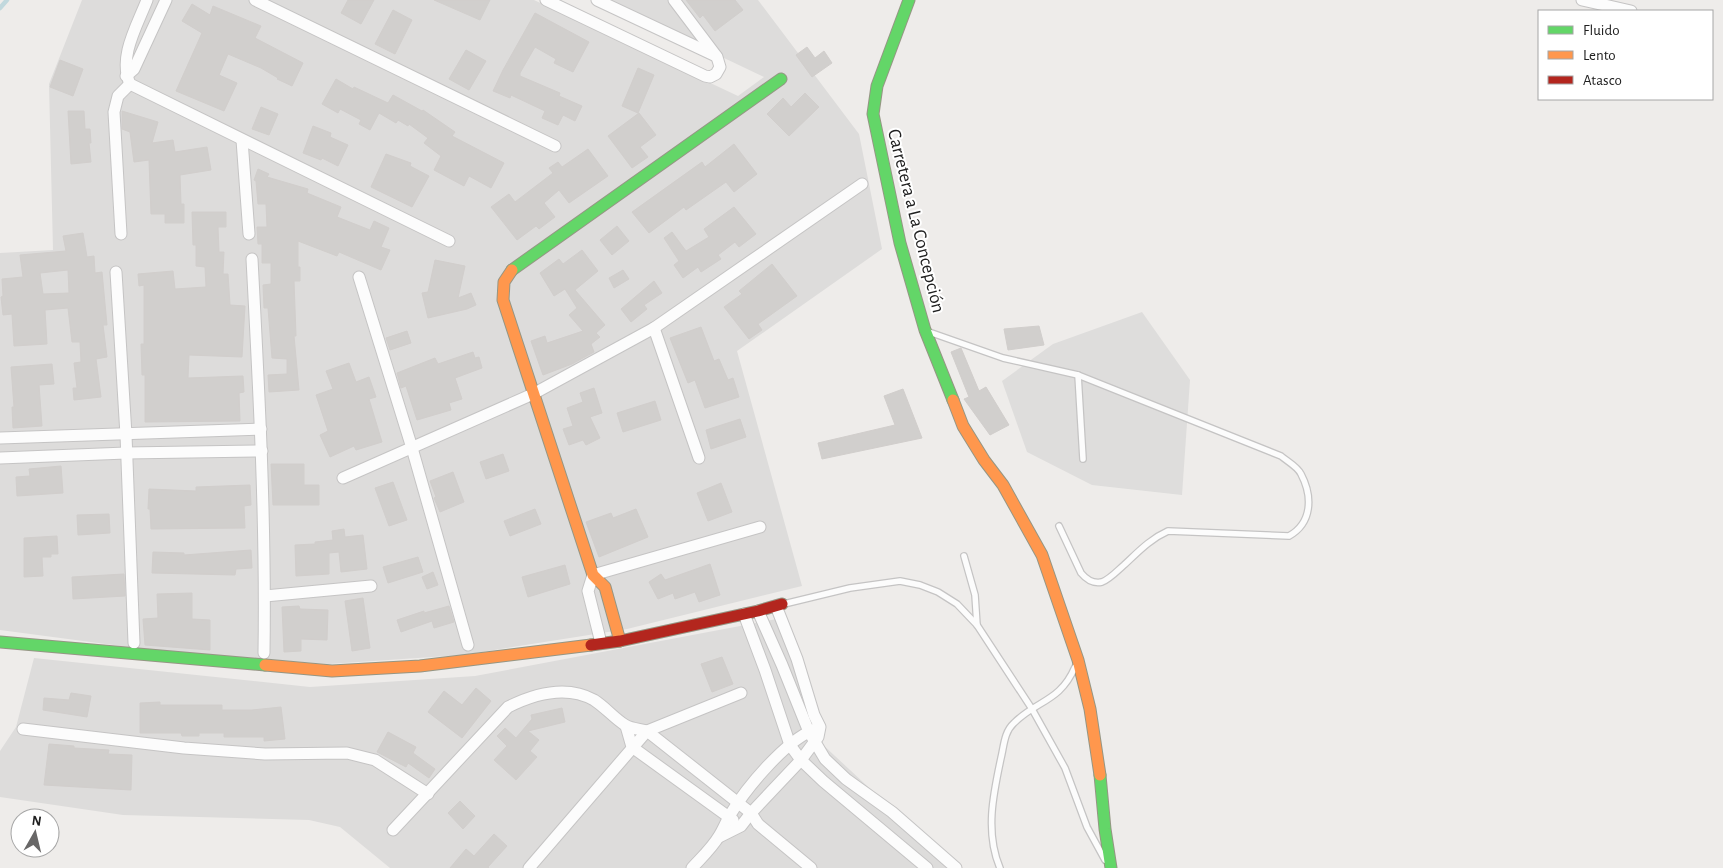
<svg xmlns="http://www.w3.org/2000/svg" width="1723" height="868" viewBox="0 0 1723 868" font-family="'Alegreya Sans',sans-serif">
<style>
.residential{fill:#dddcdb}
.parking{fill:#dedddc}
.lines{fill:none;stroke-linecap:round;stroke-linejoin:round}
.stream{stroke:#c1d8dd;stroke-width:4.5}
.building{fill:#d1cfcd;stroke:#d1cecc;fill-rule:evenodd}
.lane-casing{stroke:#c5c4c4;stroke-width:8}
.street-casing{stroke:#c5c4c4;stroke-width:13}
.fast-casing{stroke:#959684;stroke-width:13}
.slow-casing{stroke:#959684;stroke-width:13}
.jam-casing{stroke:#959684;stroke-width:13}
.lane{stroke:#fcfcfc;stroke-width:5.5}
.street{stroke:#fcfcfc;stroke-width:11}
.fast{stroke:#63d668;stroke-width:11}
.slow{stroke:#ff974d;stroke-width:11}
.jam{stroke:#b3261e;stroke-width:11}
.labels{text-anchor:middle;dominant-baseline:central;stroke-width:4;stroke-linejoin:round;paint-order:stroke}
.street-label{font-size:19px;fill:#202020;stroke:#fff}
</style>
<rect width="100%" height="100%" fill="#eeecea"/>
<g class="residential">
<polygon points="82,0 534,0 738,96 764,77 602,0 758,0 859,134 882,249 737,351 802,586 627,629 462,655 329,664 151,650 0,630 0,253 53,250 49,84"/>
<polygon points="782,618 820,742 955,868 390,868 340,827 309,820 123,815 0,797 0,751 16,727 34,658 310,687 475,676"/>
</g>
<polygon class="parking" points="1142,312 1190,380 1182,495 1092,485 1027,452 1002,381 1053,344"/>
<g class="lines">
<polyline class="stream" points="0,8 7,0"/>
</g>
<g class="building">
<polygon points="348,0 374,0 361,24 341,13"/>
<polygon points="434,0 490,0 480,20"/>
<polygon points="686,0 735,0 743,10 715,31 703,15 700,18"/>
<polygon points="192,4 210,15 213,6 261,26 255,38 303,63 292,86 277,79 278,78 261,68 228,54 219,75 237,83 224,111 176,91 202,33 182,21"/>
<polygon points="393,10 412,20 395,54 375,44"/>
<polygon points="535,13 589,42 573,72 554,63 556,59 535,47 520,73 520,76 560,93 559,96 582,106 575,121 563,115 558,125 542,118 545,111 511,95 510,98 493,91 503,70"/>
<polygon points="807,47 815,58 824,51 832,63 812,77 796,55"/>
<polygon points="466,50 486,61 469,90 449,79"/>
<polygon points="60,60 83,69 73,96 50,87"/>
<polygon points="638,68 654,75 638,113 622,106"/>
<polygon points="336,79 353,89 354,87 388,103 393,95 422,111 423,110 455,132 452,136 504,163 491,188 469,176 464,186 434,170 441,156 424,143 428,138 409,124 408,126 398,120 396,123 379,113 370,130 359,124 361,120 340,109 338,113 322,104"/>
<polygon points="805,93 819,107 789,136 767,114 783,98 791,107"/>
<polygon points="261,107 278,114 269,135 252,129"/>
<polygon points="68,111 84,111 85,129 90,129 91,143 89,143 91,162 71,164"/>
<polygon points="122,111 158,122 152,143 173,140 175,152 207,147 211,170 180,175 181,204 184,204 184,223 165,223 165,214 151,214 149,160 134,162 130,132 122,129"/>
<polygon points="639,113 656,135 640,147 648,157 632,168 608,136"/>
<polygon points="313,126 331,133 330,137 348,145 338,166 322,158 321,160 303,153"/>
<polygon points="734,144 757,174 734,192 726,182 686,210 684,207 649,233 632,212 702,162 705,167"/>
<polygon points="588,149 608,176 569,203 559,190 544,203 555,217 539,229 536,226 517,240 491,207 509,194 515,202 553,173 549,168 558,162 562,167"/>
<polygon points="386,154 411,163 410,166 429,176 412,207 371,187"/>
<polygon points="258,169 269,174 267,177 308,189 307,193 341,207 337,217 370,230 374,221 389,228 381,247 390,250 381,270 339,252 337,256 298,241 298,267 300,267 300,281 294,281 296,336 294,336 299,390 269,392 268,375 287,374 287,359 272,358 268,308 264,308 263,285 271,284 271,263 262,263 262,244 258,244 257,227 267,227 266,204 258,204 256,181 254,180"/>
<polygon points="734,207 756,234 739,247 735,242 718,255 721,259 701,272 698,267 683,278 674,265 679,261 664,238 672,232 686,251 709,237 704,229"/>
<polygon points="192,212 226,212 226,227 218,227 219,252 224,252 223,274 228,274 230,305 245,306 242,357 189,355 188,378 243,376 244,392 239,393 240,421 145,422 145,375 142,375 141,344 144,344 144,285 139,286 138,274 173,271 175,289 206,287 205,267 196,266 196,245 193,245"/>
<polygon points="617,226 629,241 612,255 600,240"/>
<path d="M83 233 87 257 94 256 95 273 102 272 107 325H103L107 357 96 359 101 397 74 400 73 388H77L74 363 81 362 80 342H72L68 308 45 310 47 344 14 346 12 314 3 315 1 297 3 296 2 279 23 277 20 255 66 251 63 236ZM68 270 69 293 43 294 40 273Z"/>
<polygon points="582,250 598,271 575,290 605,325 596,333 600,337 591,344 594,352 572,364 543,375 531,341 545,336 547,343 583,331 569,315 577,308 565,289 554,296 540,273 559,259 563,264"/>
<polygon points="435,260 465,266 458,298 471,293 476,305 467,309 428,318 422,293 428,292"/>
<polygon points="772,264 797,296 758,324 762,330 749,339 724,307 742,294 739,291"/>
<polygon points="623,270 629,279 614,288 609,278"/>
<polygon points="654,281 662,293 644,305 647,309 631,322 621,309"/>
<polygon points="1039,326 1044,345 1008,350 1004,329"/>
<polygon points="701,327 714,361 719,359 728,380 733,378 739,397 705,408 695,380 688,383 670,338"/>
<polygon points="407,331 411,343 390,350 386,338"/>
<polygon points="961,348 979,391 986,387 1009,425 990,435 964,399 969,397 951,352"/>
<polygon points="473,352 475,358 479,357 482,368 455,378 462,399 449,403 451,410 417,420 406,386 401,388 397,373 435,358 438,364"/>
<polygon points="349,363 356,382 369,377 376,397 369,399 382,442 356,450 354,446 330,457 320,435 328,431 316,395 333,389 326,371"/>
<polygon points="52,364 54,384 39,385 42,426 13,428 12,407 14,407 11,367"/>
<polygon points="594,388 602,413 590,417 600,438 586,445 583,440 569,445 563,429 573,426 567,408 583,402 580,393"/>
<polygon points="903,389 922,438 822,459 818,443 895,425 884,396"/>
<polygon points="655,401 661,420 623,432 617,413"/>
<polygon points="740,419 746,437 711,449 706,430"/>
<polygon points="503,454 509,471 486,479 480,462"/>
<polygon points="271,464 304,464 304,485 319,485 319,505 273,505"/>
<polygon points="61,466 63,493 17,496 16,477 30,476 29,469"/>
<polygon points="453,472 464,502 440,512 434,498 436,497 430,481"/>
<polygon points="393,482 407,520 389,526 375,488"/>
<polygon points="721,483 732,512 708,521 697,493"/>
<polygon points="250,485 251,505 244,506 245,528 151,529 150,509 148,509 149,489 196,491 196,487"/>
<polygon points="535,509 541,524 510,536 504,521"/>
<polygon points="636,509 648,537 599,557 586,522 611,513 613,518"/>
<polygon points="109,514 110,533 78,535 77,515"/>
<polygon points="344,529 345,537 363,535 367,569 341,572 339,552 329,553 329,574 296,576 295,545 315,544 315,542 333,540 332,531"/>
<polygon points="57,536 58,554 51,554 51,557 42,557 43,576 24,577 24,538"/>
<polygon points="251,550 252,568 236,569 235,575 152,573 153,552 184,553 184,555"/>
<polygon points="418,557 423,572 388,583 383,567"/>
<polygon points="710,564 720,595 699,602 695,592 675,599 673,593 658,599 649,582 661,574 665,580"/>
<polygon points="565,565 570,584 528,597 522,577"/>
<polygon points="433,572 438,585 427,589 422,577"/>
<polygon points="124,574 125,596 73,599 72,577"/>
<polygon points="192,593 192,619 210,620 210,650 145,645 143,619 158,618 157,594"/>
<polygon points="363,598 370,648 352,651 345,601"/>
<polygon points="299,606 300,609 328,610 327,640 301,639 301,651 284,652 282,607"/>
<polygon points="449,606 454,622 434,628 432,621 401,632 397,620 424,611 424,613"/>
<polygon points="722,657 733,684 712,692 701,664"/>
<polygon points="476,688 491,701 462,738 428,712 444,691 462,705"/>
<polygon points="71,693 91,696 87,717 43,710 44,698 69,700"/>
<polygon points="160,702 160,705 222,705 222,710 252,710 281,707 285,739 264,741 264,737 224,737 224,733 199,733 199,736 182,736 181,733 140,733 140,703"/>
<polygon points="562,708 565,722 528,731 539,740 530,751 537,757 516,780 494,760 507,746 497,736 505,728 516,738 532,719 531,715"/>
<polygon points="388,732 416,747 413,753 435,769 429,778 408,763 406,767 377,752"/>
<polygon points="49,744 74,746 74,748 109,750 108,754 132,755 131,790 44,785"/>
<polygon points="460,801 475,816 463,829 448,813"/>
<polygon points="494,834 507,846 488,867 489,868 450,868 466,849 474,856"/>
</g>
<g class="lines">
<defs>
<g id="lane">
<path d="M929 332 1003 358 1078 375 1281 456C1287 461 1298 467 1301 474 1313 497 1312 523 1289 536L1168 531C1150 539 1138 552 1124 565 1117 571 1110 579 1102 582 1093 584 1086 579 1081 573L1059 526"/>
<polyline points="1078,375 1083,459"/>
<polyline points="964,556 975,595 977,625"/>
<polyline points="784,604 850,588 900,581 920,585 938,592 957,604 977,625 1032,709 1065,768 1087,827 1105,860"/>
<path d="M1000 868C985 833 993 795 1001 758 1004 746 1004 732 1014 723 1037 700 1060 702 1075 667"/>
</g>
<g id="street">
<path d="M147 0C137 26 118 57 130 84L449 241"/>
<polyline points="255,0 555,146"/>
<polyline points="546,0 705,76 710,77 716,74 720,67 717,57 674,0"/>
<polyline points="597,0 716,56"/>
<polyline points="1582,0 1631,11"/>
<polyline points="126,76 134,69 166,0"/>
<polyline points="242,140 249,234"/>
<polyline points="121,234 114,112 118,96 130,84"/>
<path d="M252 259C259 390 266 522 264 653"/>
<polyline points="116,272 126,435 134,643"/>
<polyline points="359,277 412,448 468,645"/>
<polyline points="654,328 699,458"/>
<polyline points="0,438 261,429"/>
<polyline points="0,458 126,453 262,451"/>
<polyline points="343,478 533,394 654,328 862,184"/>
<polyline points="265,596 371,586"/>
<polyline points="758,611 782,665 809,732 825,759 846,779 892,812 956,868"/>
<polyline points="744,614 765,670 790,745 801,760 823,781 927,868"/>
<polyline points="601,643 588,591 593,575 760,527"/>
<polyline points="626,726 632,747 733,820"/>
<polyline points="23,729 184,748 265,754 347,753 375,760 428,794"/>
<path d="M393 830 508 707C534 694 567 685 594 700 605 707 614 718 625 725 631 729 640 729 647 731L751 813 758 824 811 868"/>
<polyline points="719,837 741,826 751,813 801,760 818,737 820,727 814,715 797,659 776,606"/>
<polyline points="529,868 647,731 741,693"/>
<path d="M692 868C701 858 712 848 719 836 723 830 726 822 730 815 746 788 785 741 815 729"/>
</g>
<g id="fast">
<polyline points="909,0 877,86 873,114 900,243 925,330 953,400"/>
<polyline points="512,270 781,79"/>
<polyline points="0,642 265,665"/>
<polyline points="1100,775 1105,829 1111,868"/>
</g>
<g id="slow">
<polyline points="512,270 504,282 503,300 593,575 605,587 620,641"/>
<polyline points="953,400 963,426 984,460 1003,485 1042,555 1078,660 1090,709 1100,775"/>
<polyline points="265,665 332,671 420,666 591,645"/>
</g>
<polyline id="jam" points="591,645 620,641 758,611 782,604"/>
</defs>
<use href="#lane" class="lane-casing"/>
<use href="#street" class="street-casing"/>
<use href="#fast" class="fast-casing"/>
<use href="#slow" class="slow-casing"/>
<use href="#jam" class="jam-casing"/>
<use href="#lane" class="lane"/>
<use href="#street" class="street"/>
<use href="#fast" class="fast"/>
<use href="#slow" class="slow"/>
<use href="#jam" class="jam"/>
</g>
<g class="labels">
<g class="street-label">
<text transform="translate(916 221) rotate(76)">Carretera a La Concepción</text>
</g>
</g>
<rect x="1538" y="10" width="175" height="90" fill="#ffffff" stroke="#a6a6a6"/>
<rect x="1548" y="26" width="25" height="8" fill="#63d668" stroke="#a6a6a6"/>
<text x="1583" y="35" font-size="15" fill="#202020">Fluido</text>
<rect x="1548" y="51" width="25" height="8" fill="#ff974d" stroke="#a6a6a6"/>
<text x="1583" y="60" font-size="15" fill="#202020">Lento</text>
<rect x="1548" y="76" width="25" height="8" fill="#b3261e" stroke="#a6a6a6"/>
<text x="1583" y="85" font-size="15" fill="#202020">Atasco</text>
<g transform="translate(35 833) rotate(8)"><circle r="24" fill="#ffffff" stroke="#a6a6a6"/>
<path d="M0-4L9 19L0 12L-9 19Z" fill="#686767"/>
<text y="-8" font-size="14" font-weight="bold" text-anchor="middle" fill="#202020">N</text>
</g>
</svg>
